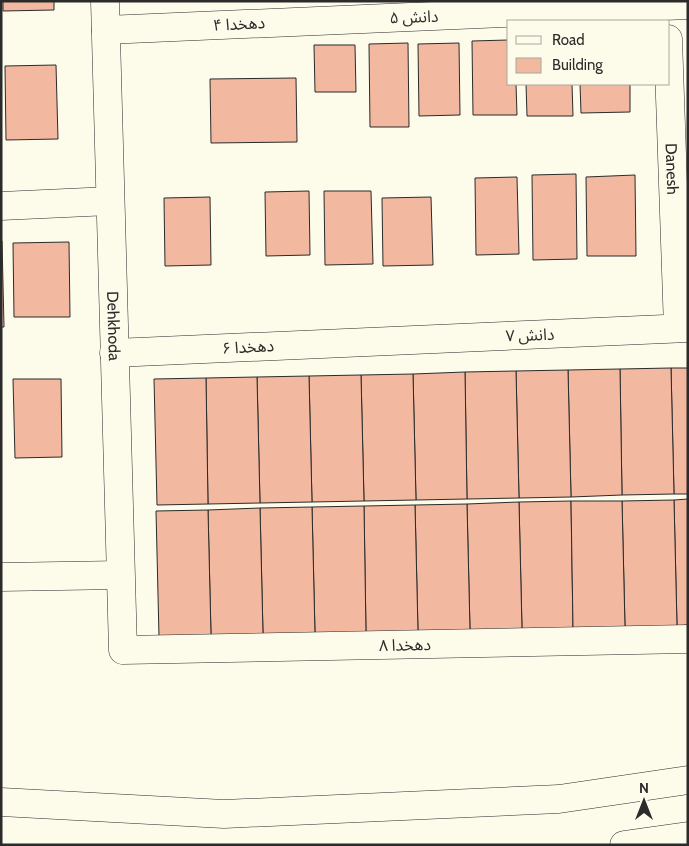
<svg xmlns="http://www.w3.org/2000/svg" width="689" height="846" viewBox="0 0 689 846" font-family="Cabin,'Noto Sans Arabic',sans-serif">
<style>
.building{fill:#f2b8a0;stroke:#2b2b2b}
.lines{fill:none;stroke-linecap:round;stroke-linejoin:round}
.minor-casing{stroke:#2b2b2b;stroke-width:29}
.major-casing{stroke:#2b2b2b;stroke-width:29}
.minor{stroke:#fdfbea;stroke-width:28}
.major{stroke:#fdfbea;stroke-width:28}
.labels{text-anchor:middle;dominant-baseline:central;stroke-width:4;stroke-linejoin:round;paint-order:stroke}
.street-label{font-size:16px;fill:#2b2b2b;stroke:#fdfbea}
</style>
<rect width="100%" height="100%" fill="#fdfbea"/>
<g class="building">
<polygon points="3,1 54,1 54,10 3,11"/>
<polygon points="508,40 508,84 516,84 517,115 473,115 472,41"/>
<polygon points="408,43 409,127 370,127 369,44"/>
<polygon points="459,43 460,115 419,116 418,44"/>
<polygon points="314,45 355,45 356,92 315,92"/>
<polygon points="56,65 58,139 6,140 5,66"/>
<polygon points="296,78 297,142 211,143 210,79"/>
<polygon points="526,84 572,84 573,116 527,116"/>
<polygon points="580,84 630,84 630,112 581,113"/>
<polygon points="576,174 577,259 533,260 532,175"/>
<polygon points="635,175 636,256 587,256 586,177"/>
<polygon points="517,177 519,254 476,255 475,178"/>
<polygon points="309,191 310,255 266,256 265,192"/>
<polygon points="324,191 371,191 373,264 325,265"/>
<polygon points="210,197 211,265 165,266 164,198"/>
<polygon points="431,197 433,265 383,266 382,198"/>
<polygon points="1,241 2,241 4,327 1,327"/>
<polygon points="69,242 70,317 14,317 13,243"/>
<polygon points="671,368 688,368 688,494 674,494"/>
<polygon points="671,368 674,494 622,495 620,369"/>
<polygon points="620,369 622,495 571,497 568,370"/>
<polygon points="568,370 571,497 519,498 516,371"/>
<polygon points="516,371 519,498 467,499 465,372"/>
<polygon points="465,372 467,499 416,500 413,374"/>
<polygon points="413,374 416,500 364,501 361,375"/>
<polygon points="361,375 364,501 312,502 309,376"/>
<polygon points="309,376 312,502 260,503 257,377"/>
<polygon points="257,377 260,503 208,504 206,378"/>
<polygon points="206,378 208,504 157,505 154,379"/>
<polygon points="13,379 61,379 62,457 15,458"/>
<polygon points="688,499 688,625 677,626 674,500"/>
<polygon points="674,500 677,626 625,627 622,501"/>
<polygon points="571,501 573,628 522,629 519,502"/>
<polygon points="571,501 622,501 625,627 573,628"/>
<polygon points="519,502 522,629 470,630 467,504"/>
<polygon points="467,504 470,630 418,631 415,505"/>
<polygon points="415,505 418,631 366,633 364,506"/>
<polygon points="364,506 366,633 315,634 312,507"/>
<polygon points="312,507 315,634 263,634 260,508"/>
<polygon points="260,508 263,634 211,635 208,510"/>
<polygon points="208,510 211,635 159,637 156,511"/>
</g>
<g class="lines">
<defs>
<g id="minor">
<path id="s1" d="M105 1 123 650 688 639"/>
<polyline points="106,30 688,5"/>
<path id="s2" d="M668 39 678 328"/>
<polyline points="1,206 110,201"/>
<polyline points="114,353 688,328"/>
<polyline points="1,577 120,575"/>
<polyline points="1,802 224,814 559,799 688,780"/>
</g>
<polyline id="major" points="624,845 688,836"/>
</defs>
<use href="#minor" class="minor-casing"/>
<use href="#major" class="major-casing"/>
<use href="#minor" class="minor"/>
<use href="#major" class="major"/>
</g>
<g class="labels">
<g class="street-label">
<text transform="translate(414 17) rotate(-2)">دانش ۵</text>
<text transform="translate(239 24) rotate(-3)">دهخدا ۴</text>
<text stroke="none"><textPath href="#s2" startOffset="130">Danesh</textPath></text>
<text stroke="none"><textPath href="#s1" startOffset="325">Dehkhoda</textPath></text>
<text transform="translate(530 335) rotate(-2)">دانش ۷</text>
<text transform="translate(248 347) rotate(-3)">دهخدا ۶</text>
<text transform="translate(405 645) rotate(-1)">دهخدا ۸</text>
</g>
</g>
<rect width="689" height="846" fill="none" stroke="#2b2b2b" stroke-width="5"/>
<rect x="507" y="20" width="162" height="65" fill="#fdfbea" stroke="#a9a89e"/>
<rect x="516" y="36" width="25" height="8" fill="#fdfbea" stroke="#a9a89e"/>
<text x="552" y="45" font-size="15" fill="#2b2b2b">Road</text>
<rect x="516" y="58" width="25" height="15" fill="#f2b8a0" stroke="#a9a89e"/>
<text x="552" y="70" font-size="15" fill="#2b2b2b">Building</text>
<g transform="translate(644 801)" stroke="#fdfbea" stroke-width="4" paint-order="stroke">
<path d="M0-4L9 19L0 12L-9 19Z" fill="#2b2b2b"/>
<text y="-8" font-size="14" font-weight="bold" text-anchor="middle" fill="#2b2b2b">N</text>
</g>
</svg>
